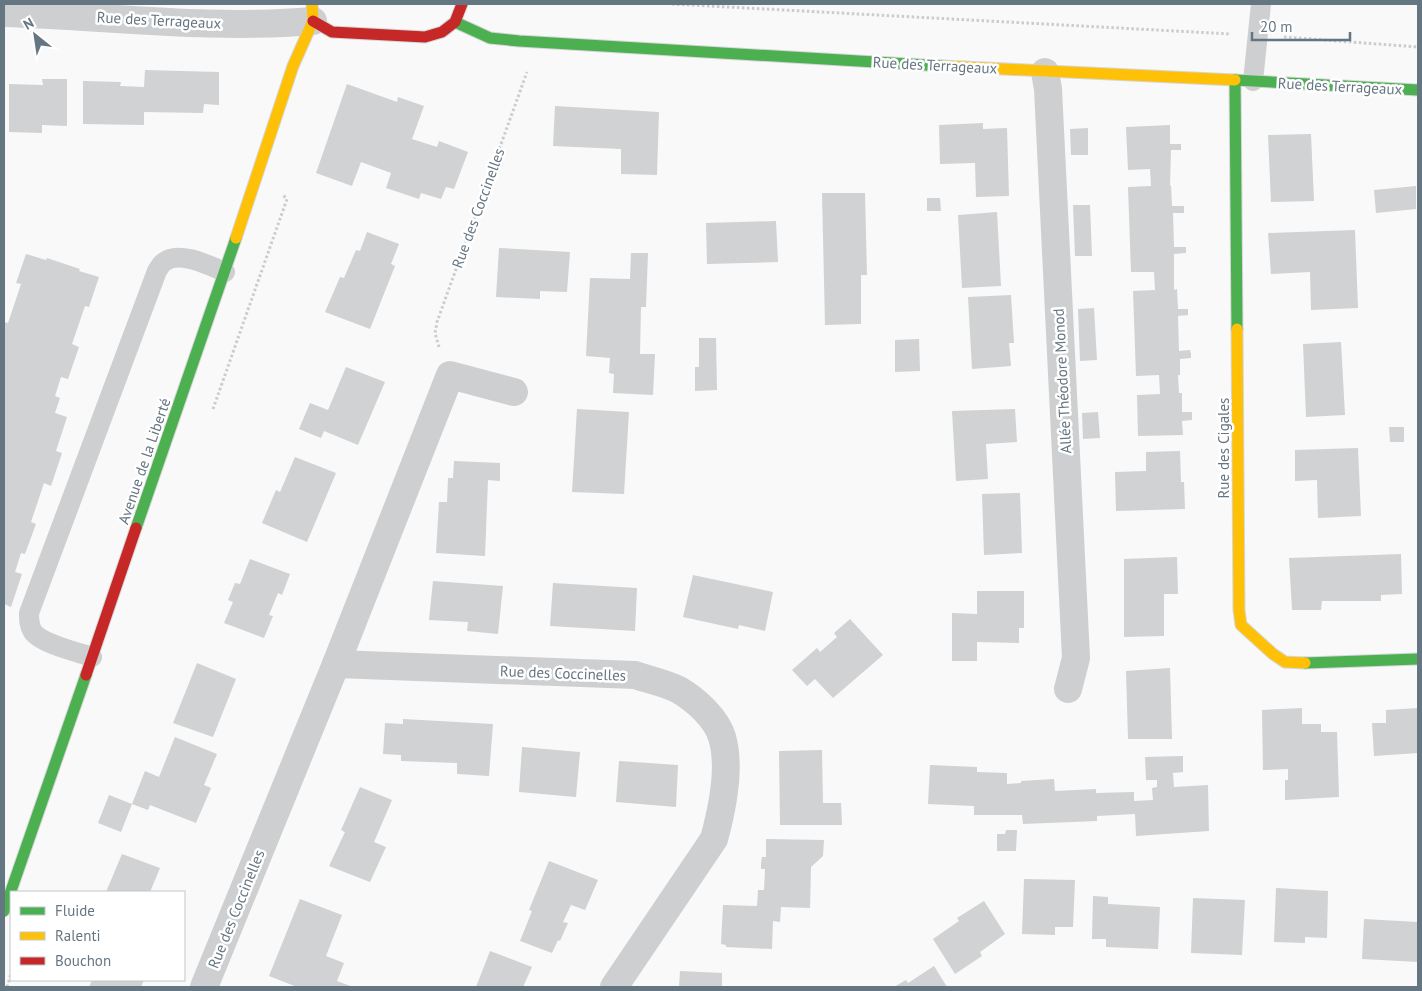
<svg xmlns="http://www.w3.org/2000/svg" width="1422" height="991" viewBox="0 0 1422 991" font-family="'PT Sans',sans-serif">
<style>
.building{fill:#d0d2d3}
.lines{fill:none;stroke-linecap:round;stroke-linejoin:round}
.fast-casing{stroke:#d5d6d7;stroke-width:13}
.slow-casing{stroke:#d5d6d7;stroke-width:13}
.jam-casing{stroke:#d5d6d7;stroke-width:13}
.path{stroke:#cbcccd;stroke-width:3;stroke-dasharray:2.5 2.5;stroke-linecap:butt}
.lane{stroke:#cecfd0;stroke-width:20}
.street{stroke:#cecfd0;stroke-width:28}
.fast{stroke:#4caf50;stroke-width:11}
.slow{stroke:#ffc107;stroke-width:11}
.jam{stroke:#c62828;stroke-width:11}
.labels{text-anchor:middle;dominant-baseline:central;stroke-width:5;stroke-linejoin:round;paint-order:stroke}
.street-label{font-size:15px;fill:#657683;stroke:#fff}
</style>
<rect width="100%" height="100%" fill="#f9f9f9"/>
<g class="building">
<polygon points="145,70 219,72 219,105 204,104 203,113 144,112 144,125 83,124 83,81 121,82 120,86 144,87"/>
<polygon points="42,79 67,79 67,126 42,125 42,133 9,132 9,84 43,85"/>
<polygon points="347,84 397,102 398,97 424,106 412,139 437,147 439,141 468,152 454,189 446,187 441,199 421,193 419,199 386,188 391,173 361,162 352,186 316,173"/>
<polygon points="555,106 659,112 657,175 621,174 621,149 553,146"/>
<polygon points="983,123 983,129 1007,128 1009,196 976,197 975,163 940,164 939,125"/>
<polygon points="1170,125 1170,144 1181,144 1181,150 1171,150 1170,186 1171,185 1172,206 1184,206 1184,213 1173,213 1174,247 1186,247 1186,253 1174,254 1174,290 1177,289 1178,309 1188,309 1188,315 1178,316 1179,351 1190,350 1191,354 1191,358 1180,359 1180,375 1178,375 1179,393 1182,393 1182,412 1192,412 1192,420 1182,421 1183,435 1138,436 1137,395 1160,394 1159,375 1136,376 1133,291 1155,290 1154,272 1131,272 1128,187 1151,186 1150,169 1128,170 1126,127"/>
<polygon points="1088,128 1088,155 1071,155 1070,129"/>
<polygon points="1311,134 1314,201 1271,202 1268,135"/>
<polygon points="1416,186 1416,209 1376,213 1374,190"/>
<polygon points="822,193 865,193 867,275 861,275 861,324 825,325"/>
<polygon points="927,198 940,198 941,211 927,211"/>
<polygon points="1073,205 1090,205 1092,256 1075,256"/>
<polygon points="997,212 1001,286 962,288 958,215"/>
<polygon points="776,221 778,262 707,264 706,223"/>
<polygon points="1355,230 1358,308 1311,310 1310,272 1271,274 1268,233"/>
<polygon points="367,232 399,244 391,264 395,266 370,329 325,312 340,277 344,278 356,250 360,251"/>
<polygon points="499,248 570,252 567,292 540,291 540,299 496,297"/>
<polygon points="631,253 648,253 646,307 641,307 640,354 655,354 653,395 613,393 614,374 609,373 610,358 586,356 590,278 630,279"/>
<polygon points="26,254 46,260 47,258 80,269 79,271 99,277 89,307 85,306 72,344 79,347 68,379 61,377 55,396 60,398 55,413 67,417 56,451 62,453 51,486 44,483 31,522 36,524 25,554 21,553 15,572 22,574 11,607 4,604 4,322 8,323 21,284 16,283"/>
<polygon points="1011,295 1014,343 1009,343 1011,366 972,369 968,297"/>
<polygon points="1094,308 1097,360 1080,361 1078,309"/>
<polygon points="699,338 716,338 717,390 695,391 695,367 699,367"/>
<polygon points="919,339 920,371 895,372 895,340"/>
<polygon points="1341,342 1345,415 1306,417 1303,344"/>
<polygon points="346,367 385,382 358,445 324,431 321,438 299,429 310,403 328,410"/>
<polygon points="577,409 629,412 624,494 572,492"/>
<polygon points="1015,409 1017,442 986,444 988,479 956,481 952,411"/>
<polygon points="1098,412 1100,438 1083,439 1082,413"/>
<polygon points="1389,427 1404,427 1404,442 1390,442"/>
<polygon points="1358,448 1361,516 1318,518 1317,480 1295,481 1295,450"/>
<polygon points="1180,451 1181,482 1184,482 1185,509 1116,511 1115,472 1146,471 1146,452"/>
<polygon points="295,457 336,473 307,542 262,523 276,490 280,492"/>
<polygon points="454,461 500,463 500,481 488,480 485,556 436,553 439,502 447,502 448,478 453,478"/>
<polygon points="1020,493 1022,553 984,555 982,494"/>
<polygon points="1401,554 1402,594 1381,595 1381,601 1322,601 1321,610 1292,610 1289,558"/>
<polygon points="1177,557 1178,594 1164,594 1164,636 1124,637 1124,559"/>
<polygon points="250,559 290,574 282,595 278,593 269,615 273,616 264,638 224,623 233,602 228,600 235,583 240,584"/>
<polygon points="693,575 773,592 765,631 739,625 738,629 683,617"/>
<polygon points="433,581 503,586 498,634 467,631 468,622 429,620"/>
<polygon points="553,583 637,588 635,631 550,626"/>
<polygon points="977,591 1024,591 1024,628 1019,628 1019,643 977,642 977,661 952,661 952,613 977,614"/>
<polygon points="850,619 883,655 833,698 815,679 807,686 792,670 817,648 820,652 837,637 834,633"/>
<polygon points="197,663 236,679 213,737 173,723"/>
<polygon points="1170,668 1172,739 1128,739 1126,671"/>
<polygon points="1302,708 1302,724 1321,724 1321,732 1337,732 1339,797 1285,800 1285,780 1288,780 1288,769 1263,770 1262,710"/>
<polygon points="1418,708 1418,753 1374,756 1372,723 1386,723 1386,710"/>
<polygon points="403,719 493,724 489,776 457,774 457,763 401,761 401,755 383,754 385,723 403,724"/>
<polygon points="175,737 217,754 204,785 211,788 196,823 150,805 148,810 132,804 145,771 159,777"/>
<polygon points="522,747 580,752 576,797 519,792"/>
<polygon points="822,750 823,803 841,803 842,825 780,825 779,751"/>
<polygon points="1183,756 1183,772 1173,773 1174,787 1208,785 1209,831 1136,836 1135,814 1097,816 1097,821 1023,824 1022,815 974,815 974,806 928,804 930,765 977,767 977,772 1007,773 1007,784 1021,783 1021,781 1054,779 1055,791 1096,789 1096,793 1134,792 1134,801 1153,800 1152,788 1157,787 1157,780 1146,780 1145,757"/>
<polygon points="619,761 678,765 676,807 616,802"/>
<polygon points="360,787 392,800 374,842 386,847 370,882 329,866 345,832 341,830"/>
<polygon points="109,795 132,804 121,832 98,823"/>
<polygon points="1006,830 1017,830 1016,851 997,851 997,834 1005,834"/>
<polygon points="766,839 824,840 823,856 811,867 810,908 781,907 780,922 773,921 772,949 726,947 726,945 721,944 723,905 757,906 758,890 764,890 765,869 761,869 761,863 762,857 766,857"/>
<polygon points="122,854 160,868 150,892 106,892"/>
<polygon points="549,861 598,880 585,910 571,905 563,922 568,923 560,941 558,940 552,953 520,941 532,911 529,910"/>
<polygon points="1024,879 1075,880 1073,927 1055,927 1055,935 1022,934"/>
<polygon points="1276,888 1328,891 1327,938 1305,937 1305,943 1274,942"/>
<polygon points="1093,896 1108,897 1108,904 1160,907 1158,949 1106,947 1106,939 1092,939"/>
<polygon points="1193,898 1245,900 1242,955 1191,953"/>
<polygon points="300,899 342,915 326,956 344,963 337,981 353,987 297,987 269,976"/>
<polygon points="984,901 1005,934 980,952 982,956 955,974 933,939 959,921 957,918"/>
<polygon points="1364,919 1418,922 1418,962 1362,959"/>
<polygon points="490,951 532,967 523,987 476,987"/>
<polygon points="934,966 947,987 894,987 906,980 908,983"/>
<polygon points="680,971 722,973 722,987 679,987"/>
<polygon points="92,980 144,980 141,987 89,987"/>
</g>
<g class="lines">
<defs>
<g id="fast">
<polyline points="455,22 490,38 519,41 942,66"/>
<polyline points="1235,80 1418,90"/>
<polyline points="1235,80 1237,329"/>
<polyline points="136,528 236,238"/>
<polyline points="1305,663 1418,659"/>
<polyline points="4,911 86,675"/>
</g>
<g id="slow">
<polyline points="942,66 1235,80"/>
<polyline points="236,238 293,66 313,21 312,4"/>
<polyline points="1237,329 1239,610 1241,625 1273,654 1285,662 1305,663"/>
</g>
<g id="jam">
<polyline points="313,21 332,32 425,37 442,32 455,22 462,4"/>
<polyline points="86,675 136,528"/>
</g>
</defs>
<use href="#fast" class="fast-casing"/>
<use href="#slow" class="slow-casing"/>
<use href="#jam" class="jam-casing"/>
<g class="path">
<polyline points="672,4 1231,34"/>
<polyline points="1284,37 1418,47"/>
<polyline points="439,347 435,333 437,322 527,72"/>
<polyline points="213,409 287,199 283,195"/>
<polyline points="7,987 11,974"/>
</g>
<g class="lane">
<polyline points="1253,81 1261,4"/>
<path d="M92 657C77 652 42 644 33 632 29 626 29 620 29 613L157 271C159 268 161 264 164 262 179 250 210 266 225 272"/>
</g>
<g class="street">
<path d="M4 13C107 16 210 30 313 21"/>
<polyline points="1045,72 1048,89 1076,658 1068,689"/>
<path d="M336 664 635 675C649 680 666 683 679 690 696 700 716 718 722 737 731 767 722 810 714 839L614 987"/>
<polyline points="204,987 336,664 450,375 514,392"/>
</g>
<use href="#fast" class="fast"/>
<use href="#slow" class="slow"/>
<use href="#jam" class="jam"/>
</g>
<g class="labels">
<g class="street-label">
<text transform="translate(159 20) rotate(3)">Rue des Terrageaux</text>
<text transform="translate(935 65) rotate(3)">Rue des Terrageaux</text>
<text transform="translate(1340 86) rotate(3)">Rue des Terrageaux</text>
<text transform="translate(478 208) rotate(-70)">Rue des Coccinelles</text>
<text transform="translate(1062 381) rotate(-93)">Allée Théodore Monod</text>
<text transform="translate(1223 448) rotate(-90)">Rue des Cigales</text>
<text transform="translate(144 461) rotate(-71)">Avenue de la Liberté</text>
<text transform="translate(563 673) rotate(2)">Rue des Coccinelles</text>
<text transform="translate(236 909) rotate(-68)">Rue des Coccinelles</text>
</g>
</g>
<rect width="1422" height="991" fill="none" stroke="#657683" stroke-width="10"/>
<rect x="10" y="891" width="175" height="90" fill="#ffffff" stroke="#c1c8cd"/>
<rect x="20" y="907" width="25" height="8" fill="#4caf50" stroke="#c1c8cd"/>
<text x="55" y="916" font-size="15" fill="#657683">Fluide</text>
<rect x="20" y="932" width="25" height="8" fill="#ffc107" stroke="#c1c8cd"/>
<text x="55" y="941" font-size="15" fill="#657683">Ralenti</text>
<rect x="20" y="957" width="25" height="8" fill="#c62828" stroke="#c1c8cd"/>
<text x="55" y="966" font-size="15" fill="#657683">Bouchon</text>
<g transform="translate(35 35) rotate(330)" stroke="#ffffff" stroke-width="4" paint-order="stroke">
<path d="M0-4L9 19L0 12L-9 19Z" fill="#657683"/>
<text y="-8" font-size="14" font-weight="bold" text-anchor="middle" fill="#657683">N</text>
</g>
<path d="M1252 32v8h98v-8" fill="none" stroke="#657683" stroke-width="2.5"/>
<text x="1260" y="32" font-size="15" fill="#657683" stroke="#ffffff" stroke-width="4" paint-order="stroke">20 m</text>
</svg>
